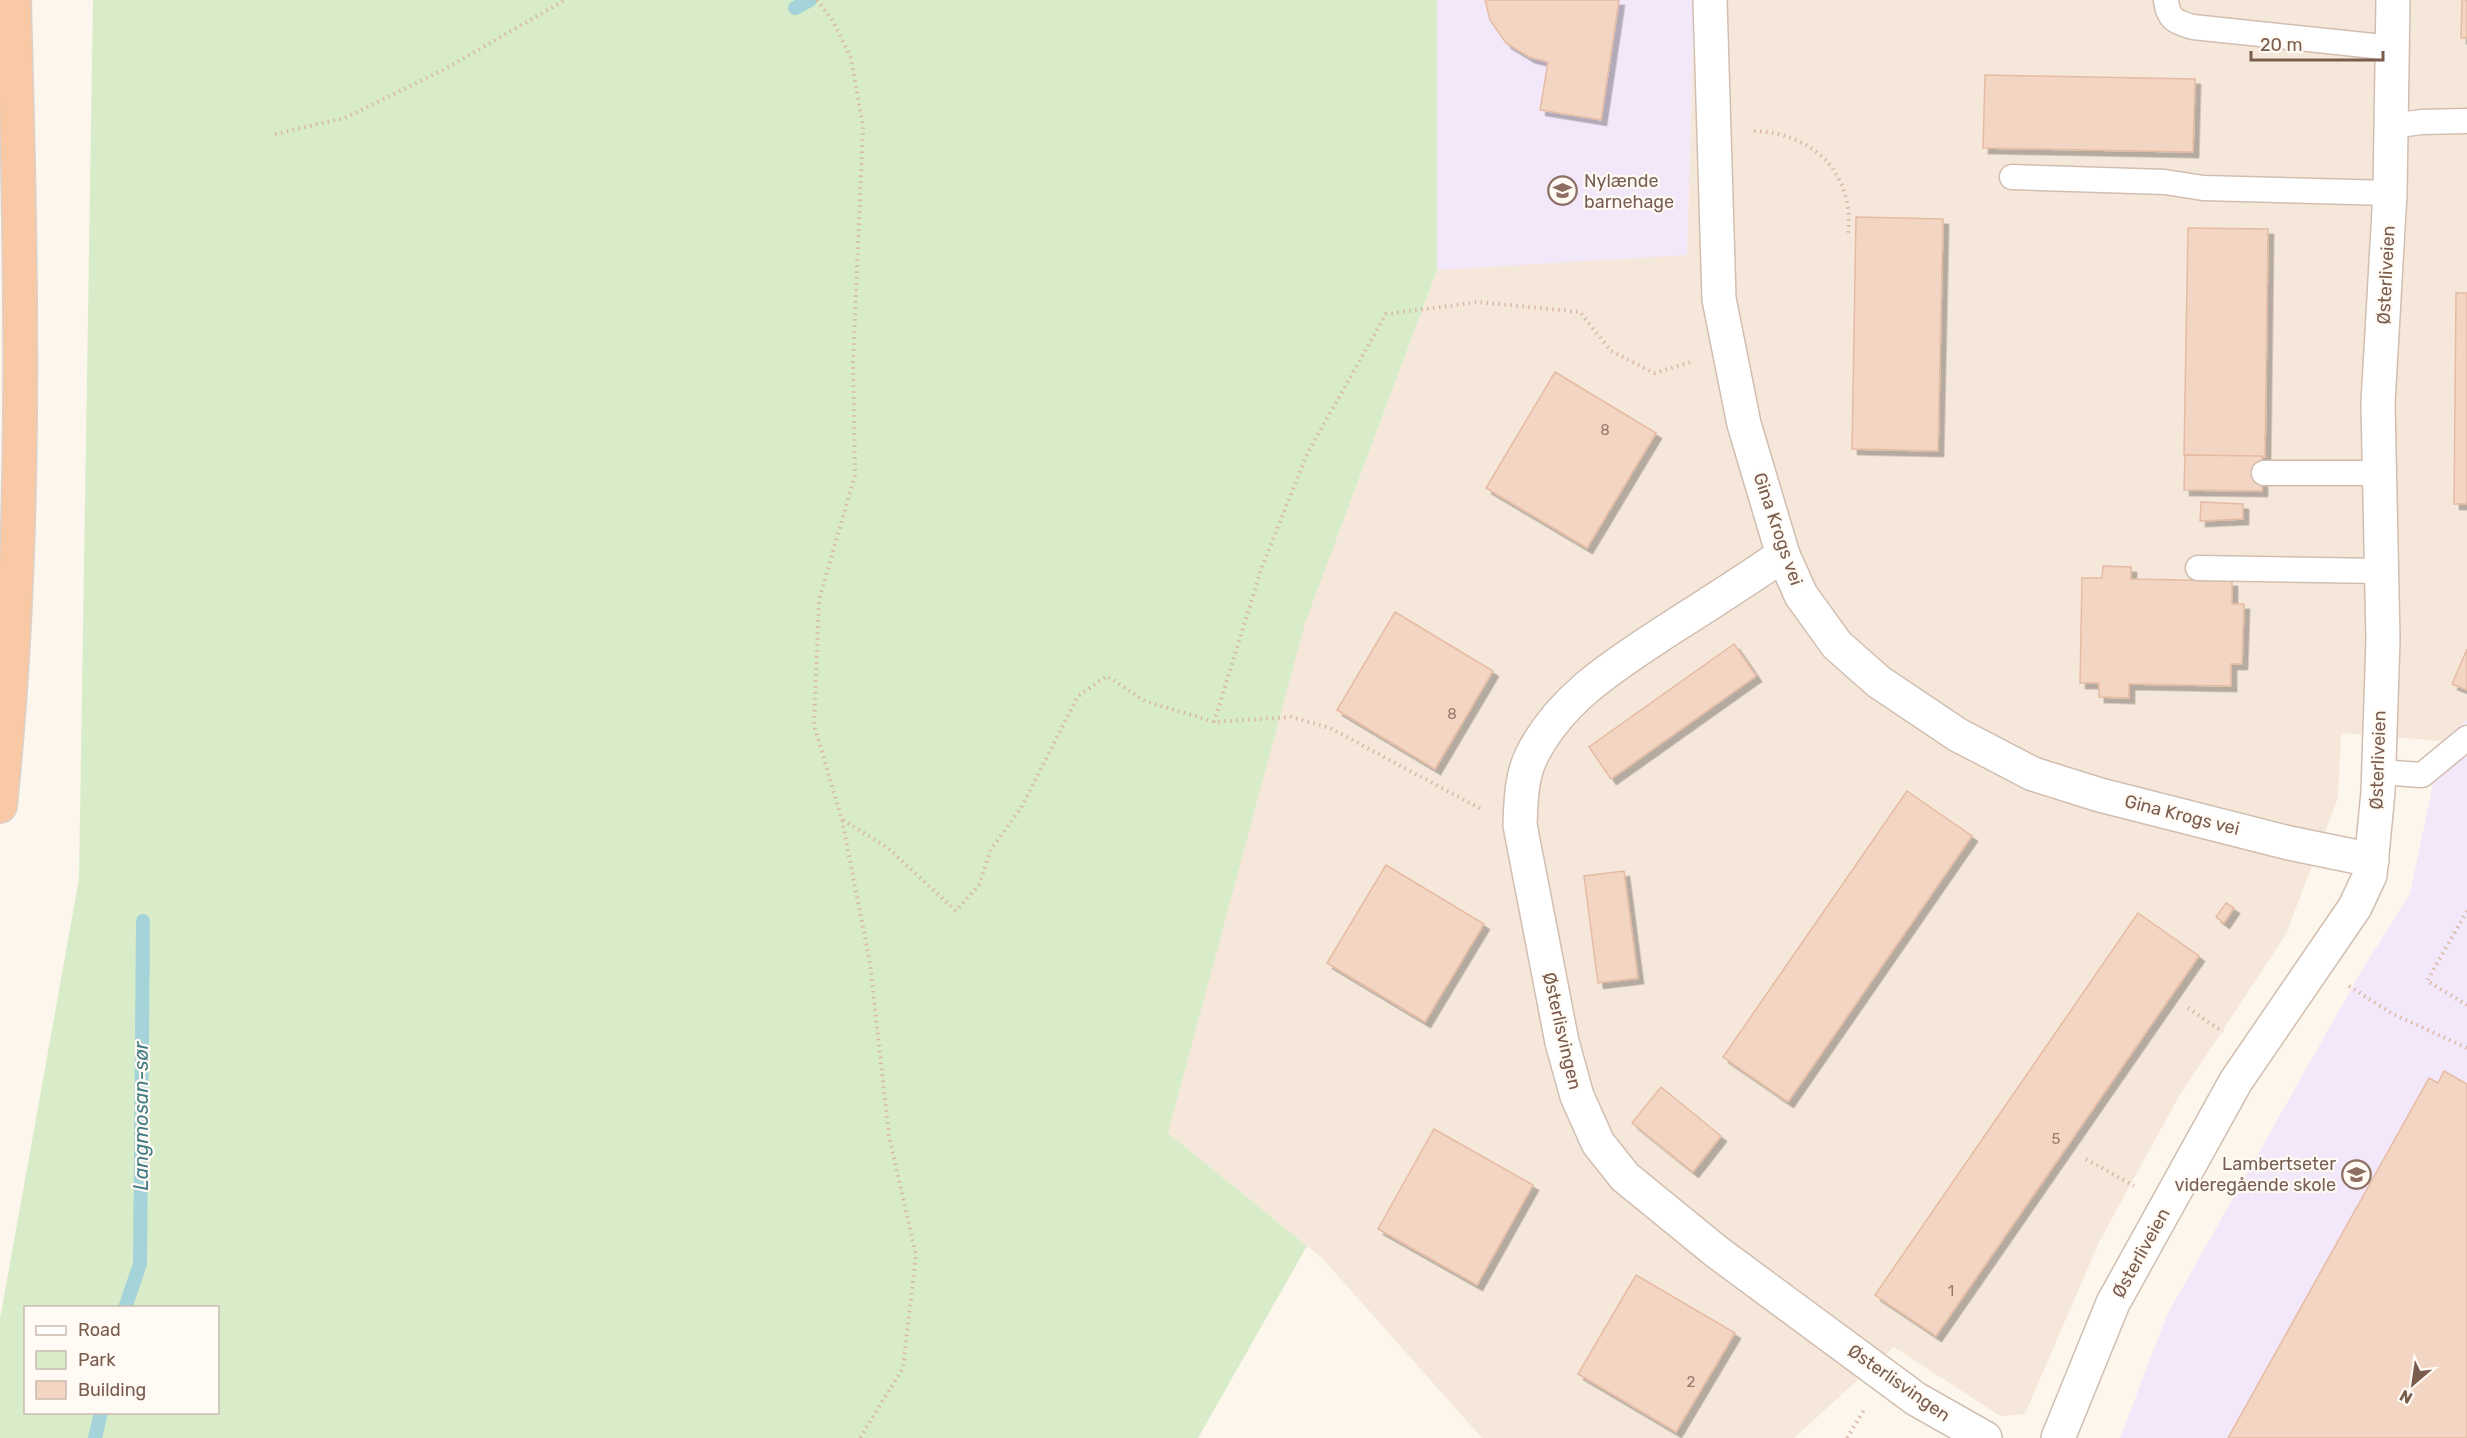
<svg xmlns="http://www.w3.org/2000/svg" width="2467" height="1438" viewBox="0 0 2467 1438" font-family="Rubik,sans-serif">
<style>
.residential{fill:#f5e8da}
.education{fill:#f3e8fa}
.green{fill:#d8ecc9;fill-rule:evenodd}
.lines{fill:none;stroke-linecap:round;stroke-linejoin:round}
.stream{stroke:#a5d3da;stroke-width:14}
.building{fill:#f3d5c3;stroke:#e6bba3;stroke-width:1.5;filter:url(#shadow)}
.service-casing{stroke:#d1beb0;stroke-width:27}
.minor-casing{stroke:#d1beb0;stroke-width:36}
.trunk-casing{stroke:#dad1cd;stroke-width:36}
.path{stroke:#d9b8a5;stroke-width:4;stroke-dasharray:1.5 4.5;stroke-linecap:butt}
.service{stroke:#fff;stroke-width:24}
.minor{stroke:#fff;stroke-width:33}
.trunk{stroke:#f9c8a4;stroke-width:33}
.labels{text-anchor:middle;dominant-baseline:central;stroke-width:4.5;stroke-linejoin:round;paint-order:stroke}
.number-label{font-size:15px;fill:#987a6a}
.education-label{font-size:18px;fill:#785e54;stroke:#fffaf3;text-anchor:start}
.street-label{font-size:18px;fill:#7a5c4d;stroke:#fffaf3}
.water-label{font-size:20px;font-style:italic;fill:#437c86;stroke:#fffaf3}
</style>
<defs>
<filter id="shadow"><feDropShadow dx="5.5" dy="5.5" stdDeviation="0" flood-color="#0004"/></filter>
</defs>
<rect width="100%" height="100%" fill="#fdf6ec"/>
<polygon class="residential" points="1694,0 2467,0 2467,720 2442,741 2341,733 2338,798 2286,934 2178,1098 2099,1242 2025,1414 2000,1416 1894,1347 1794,1438 1482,1438 1323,1259 1168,1133 1228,907 1190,691 1350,503 1437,270 1687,254"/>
<g class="education">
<polygon points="1437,0 1694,0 1687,255 1437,270"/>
<polygon points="2467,720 2467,1438 2120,1438 2167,1315 2362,970 2410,894 2442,741"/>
</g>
<path class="green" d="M93 0H1437V270L1305 623 1168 1133 1307 1246 1198 1438H0V1319L79 879ZM26 1308H218V1412H26Z"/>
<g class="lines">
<g class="stream">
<polyline points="795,8 810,0"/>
<polyline points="125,1308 140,1264 143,921"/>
<polyline points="95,1438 101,1412"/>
</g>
</g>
<g class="building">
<polygon points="1485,0 1619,0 1601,120 1540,110 1548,62 1529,57 1506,43 1490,20"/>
<polygon points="2462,0 2467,0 2467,38 2461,38"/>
<polygon points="1985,75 2195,79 2193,152 1983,148"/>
<polygon points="1856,217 1943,219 1938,451 1852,449"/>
<polygon points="2188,228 2268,229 2265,457 2184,455"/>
<polygon points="2456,293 2467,293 2467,504 2454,504"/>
<polygon points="1555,372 1656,433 1587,548 1486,488"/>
<polygon points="2185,455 2262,456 2262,491 2184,490"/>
<polygon points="2201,502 2243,504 2243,519 2200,521"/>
<polygon points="2103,566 2131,567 2131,579 2232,581 2232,604 2244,604 2242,664 2231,664 2231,686 2129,684 2129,698 2099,697 2099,683 2080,683 2082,578 2102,578"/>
<polygon points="1395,612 1493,671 1435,769 1337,710"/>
<polygon points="1734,644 1756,676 1611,779 1589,747"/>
<polygon points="2467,649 2467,690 2452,684"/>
<polygon points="1907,791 1972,836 1788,1102 1723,1057"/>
<polygon points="1386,865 1484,924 1425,1022 1327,963"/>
<polygon points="1624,871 1638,978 1598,983 1584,876"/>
<polygon points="2226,903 2234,908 2224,923 2216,917"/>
<polygon points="2138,913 2199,956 1936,1336 1875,1295"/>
<polygon points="2444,1071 2467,1084 2467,1438 2228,1438 2429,1078 2438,1083"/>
<polygon points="1661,1087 1721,1136 1693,1172 1632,1123"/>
<polygon points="1434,1129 1533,1185 1477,1285 1378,1229"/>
<polygon points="1636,1275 1735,1333 1676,1432 1578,1374"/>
</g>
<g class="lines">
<defs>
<g id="service">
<path d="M2166 0C2168 19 2175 22 2193 27L2393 48"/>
<polyline points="2392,126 2421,122 2467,121"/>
<polyline points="2012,177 2165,182 2203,188 2390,193"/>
<polyline points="2264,473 2379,473"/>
<polyline points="2198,568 2381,571"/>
<polyline points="2379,772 2422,775 2467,738"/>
</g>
<g id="minor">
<polyline points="1710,0 1719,299 1744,424 1783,555 1801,595 1837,645 1879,682 1958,735 2033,774 2100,795 2289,843 2372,860"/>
<path d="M1783 555C1746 580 1709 604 1671 628 1618 663 1560 697 1531 757 1521 778 1521 802 1520 825L1562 1042 1577 1096 1598 1143 1625 1177 1717 1252 1916 1399 1985 1438"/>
<polyline points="2058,1438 2113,1303 2236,1081 2355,907 2370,875 2378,792 2383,640 2378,403 2390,193 2393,0"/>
</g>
<path id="trunk" d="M0 806C28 538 21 269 14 0"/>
</defs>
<use href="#service" class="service-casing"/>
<use href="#minor" class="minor-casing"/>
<use href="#trunk" class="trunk-casing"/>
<g class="path">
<polyline points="817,0 833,21 851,58 863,127 853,362 855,475 819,600 814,725 842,820 870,963 889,1136 916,1255 903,1368 860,1438"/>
<path d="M1754 131C1814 133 1855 174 1848 235"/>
<polyline points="275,134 345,118 445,69 565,0"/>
<polyline points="1214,722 1262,567 1307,454 1386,314 1479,302 1580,312 1611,351 1654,373 1691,362"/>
<polyline points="843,820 888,848 956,911 979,885 991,849 1021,808 1078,696 1107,676 1145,701 1214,722 1291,717 1330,728 1481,809"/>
<polyline points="2467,911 2427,981 2467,1005"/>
<polyline points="2349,986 2391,1013 2467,1048"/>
<polyline points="2188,1008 2223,1032"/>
<polyline points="2086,1159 2134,1186"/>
<polyline points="1847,1438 1864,1410"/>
</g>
<use href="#service" class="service"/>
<use href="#minor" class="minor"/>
<use href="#trunk" class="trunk"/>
</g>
<defs>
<symbol id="school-ring" viewBox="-11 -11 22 22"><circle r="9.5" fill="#fffaf3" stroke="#8d6e63" stroke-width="1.5"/><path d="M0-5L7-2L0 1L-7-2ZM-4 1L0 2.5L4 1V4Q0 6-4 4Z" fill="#8d6e63"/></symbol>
</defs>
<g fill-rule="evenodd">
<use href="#school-ring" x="1546" y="174" width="33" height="33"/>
<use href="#school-ring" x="2340" y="1158" width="33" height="33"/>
</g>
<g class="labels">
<g class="number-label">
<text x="1605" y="430">8</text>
<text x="1452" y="714">8</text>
<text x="2056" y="1139">5</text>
<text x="1951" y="1291">1</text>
<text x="1691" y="1382">2</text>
</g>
<g class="education-label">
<text x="1584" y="181">Nylænde<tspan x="1584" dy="21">barnehage</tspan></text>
<text x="2336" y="1164" text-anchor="end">Lambertseter<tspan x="2336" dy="21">videregående skole</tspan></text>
</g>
<g class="street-label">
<text transform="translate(2386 275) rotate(-87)">Østerliveien</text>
<text transform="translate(1778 529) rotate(71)">Gina Krogs vei</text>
<text transform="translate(2378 760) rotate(-88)">Østerliveien</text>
<text transform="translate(2182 815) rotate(14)">Gina Krogs vei</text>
<text transform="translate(1562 1031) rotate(77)">Østerlisvingen</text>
<text transform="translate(2141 1253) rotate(-61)">Østerliveien</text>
<text transform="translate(1899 1383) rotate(35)">Østerlisvingen</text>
</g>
<g class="water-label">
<text transform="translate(141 1116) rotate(-90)">Langmosan-sør</text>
</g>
</g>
<rect x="24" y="1306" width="195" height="108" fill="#fffaf3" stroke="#cabbb1" stroke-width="1.5"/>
<rect x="36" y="1326" width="30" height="9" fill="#ffffff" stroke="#cabbb1" stroke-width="1.5"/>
<text x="78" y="1336" font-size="18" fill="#7a5c4d">Road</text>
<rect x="36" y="1351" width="30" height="18" fill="#d8ecc9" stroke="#cabbb1" stroke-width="1.5"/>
<text x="78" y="1366" font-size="18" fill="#7a5c4d">Park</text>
<rect x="36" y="1381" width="30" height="18" fill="#f3d5c3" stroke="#cabbb1" stroke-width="1.5"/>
<text x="78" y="1396" font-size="18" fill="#7a5c4d">Building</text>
<g transform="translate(2413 1384) rotate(209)" stroke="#fffaf3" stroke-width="4.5" paint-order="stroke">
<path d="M0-4.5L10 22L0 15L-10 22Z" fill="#7a5c4d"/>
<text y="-9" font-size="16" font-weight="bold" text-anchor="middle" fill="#7a5c4d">N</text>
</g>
<path d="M2251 51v9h132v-9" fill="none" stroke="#7a5c4d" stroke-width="3"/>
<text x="2260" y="51" font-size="18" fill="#7a5c4d" stroke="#fffaf3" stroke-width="4.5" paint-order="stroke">20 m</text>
</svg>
